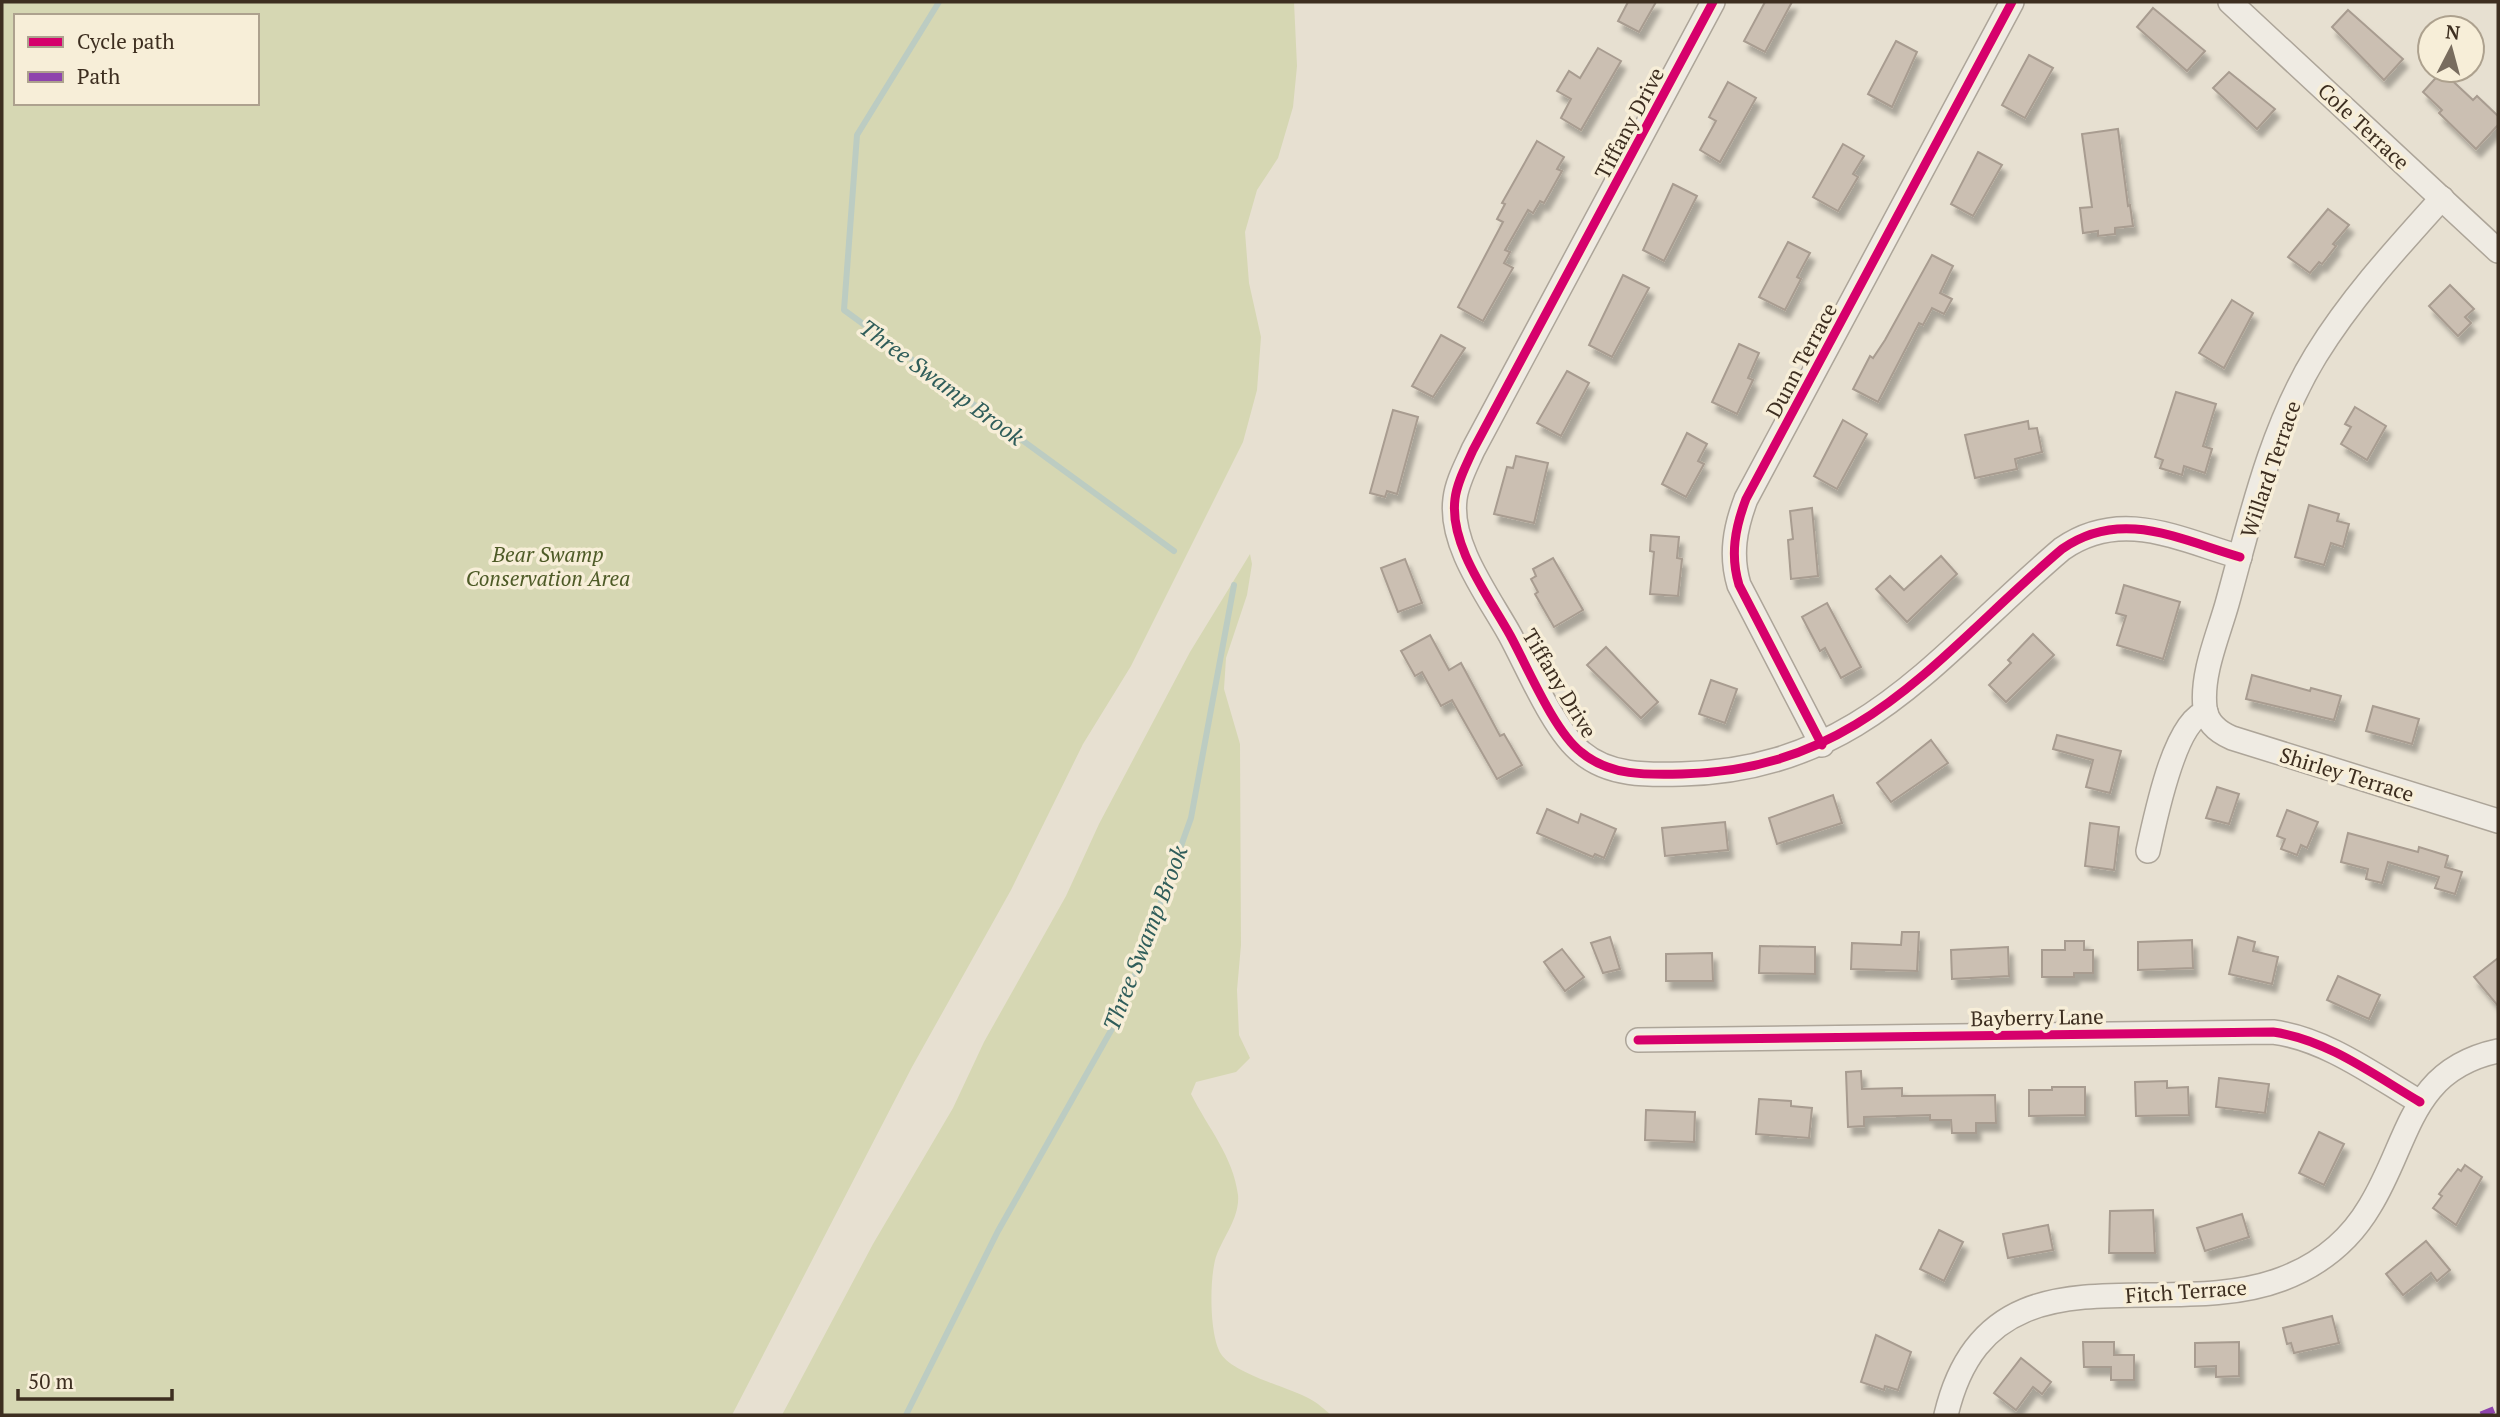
<svg xmlns="http://www.w3.org/2000/svg" width="2500" height="1417" viewBox="0 0 2500 1417" font-family="'PT Serif',serif">
<style>
.green{fill:#d6d7b3;fill-rule:evenodd}
.lines{fill:none;stroke-linecap:round;stroke-linejoin:round}
.stream{stroke:#bcccc2;stroke-width:6}
.building{fill:#cbbfb2;stroke:#a89c90;stroke-width:2;filter:url(#shadow)}
.minor-casing{stroke:#ada599;stroke-width:26}
.minor{stroke:#efebe3;stroke-width:23}
.quiet{stroke:#8e44ad;stroke-width:7;stroke-dasharray:14 7;stroke-linecap:butt}
.cycleway-casing{stroke:#f7eed8;stroke-width:13}
.cycleway{stroke:#d6006c;stroke-width:9}
.labels{text-anchor:middle;dominant-baseline:central;stroke-width:7;stroke-linejoin:round;paint-order:stroke}
.street-label{font-size:21px;fill:#3d2e20;stroke:#f7eed8}
.park-label{font-size:21px;font-style:italic;fill:#4d5a26;stroke:#f7eed8}
.water-label{font-size:23px;font-style:italic;fill:#2f5d5a;stroke:#f7eed8}
</style>
<defs>
<filter id="shadow"><feDropShadow dx="4.5" dy="8" stdDeviation="2" flood-color="#0004"/></filter>
</defs>
<rect width="100%" height="100%" fill="#e7e0d1"/>
<g class="green">
<path d="M2 2H1294L1297 66 1293 107 1278 158 1257 190 1245 232 1249 283 1261 337 1257 390 1243 442 1131 666 1083 744 1011 890 912 1067 732 1415H2ZM16 16H257V103H16Z"/>
<path d="M1250 554 1252 564 1247 595 1226 658 1224 689 1240 744 1241 945 1237 990 1239 1035 1250 1058 1236 1072 1196 1082 1191 1094C1208 1128 1233 1156 1238 1195 1240 1216 1224 1236 1217 1254 1209 1274 1209 1336 1221 1354 1234 1374 1288 1387 1310 1399 1318 1403 1325 1410 1331 1415H782L873 1244 953 1108 984 1042 1066 896 1099 824 1190 652Z"/>
</g>
<g class="lines">
<g class="stream">
<polyline points="939,2 857,135 844,310 1174,551"/>
<polyline points="906,1415 998,1231 1122,1011 1191,818 1234,585"/>
</g>
</g>
<g class="building">
<polygon points="1628,2 1656,2 1639,32 1618,21"/>
<polygon points="1765,2 1792,2 1765,52 1744,41"/>
<polygon points="2153,8 2205,51 2187,71 2137,27"/>
<polygon points="2348,10 2403,59 2384,80 2332,27"/>
<polygon points="1896,41 1917,52 1892,107 1868,94"/>
<polygon points="1598,48 1621,61 1581,130 1561,118 1571,99 1557,91 1569,71 1580,78"/>
<polygon points="2029,55 2053,68 2025,118 2002,105"/>
<polygon points="2442,71 2473,100 2477,96 2498,116 2498,125 2476,149 2439,113 2442,110 2423,92"/>
<polygon points="2229,72 2275,109 2257,129 2213,88"/>
<polygon points="1728,82 1756,98 1720,162 1700,150 1716,121 1709,117"/>
<polygon points="2118,129 2128,206 2130,205 2133,226 2115,228 2115,234 2098,236 2098,231 2083,233 2080,208 2092,207 2082,134"/>
<polygon points="1537,141 1564,157 1557,169 1562,171 1544,203 1540,201 1533,213 1528,210 1505,250 1510,252 1504,263 1513,268 1483,321 1458,307 1503,222 1497,219 1505,204 1502,203"/>
<polygon points="1843,144 1864,156 1853,174 1858,177 1838,211 1813,197"/>
<polygon points="1978,152 2002,165 1973,216 1951,204"/>
<polygon points="1673,184 1697,196 1664,261 1643,250"/>
<polygon points="2328,209 2349,225 2333,244 2336,246 2322,264 2319,262 2310,273 2288,257"/>
<polygon points="1788,242 1810,253 1797,277 1801,279 1785,310 1759,297"/>
<polygon points="1932,255 1953,266 1940,293 1952,299 1944,314 1932,308 1923,325 1919,323 1878,402 1853,389 1870,356 1873,358 1885,340"/>
<polygon points="1623,275 1649,288 1612,357 1589,345"/>
<polygon points="2450,285 2474,309 2465,317 2471,323 2458,336 2429,306"/>
<polygon points="2232,300 2253,313 2224,368 2199,353"/>
<polygon points="1441,335 1465,348 1433,397 1412,386"/>
<polygon points="1739,344 1759,353 1748,378 1753,380 1737,414 1712,402"/>
<polygon points="1567,371 1589,383 1561,436 1537,423"/>
<polygon points="2176,392 2216,404 2203,446 2212,449 2205,473 2184,466 2182,475 2160,468 2163,460 2155,457"/>
<polygon points="2355,407 2386,426 2367,460 2341,444 2351,427 2345,424"/>
<polygon points="1393,410 1418,417 1397,494 1387,491 1385,497 1370,493"/>
<polygon points="1843,420 1867,434 1837,489 1814,476"/>
<polygon points="2028,421 2029,429 2037,428 2042,452 2015,459 2017,469 1975,478 1965,435"/>
<polygon points="1687,433 1707,444 1698,461 1704,464 1686,497 1662,484"/>
<polygon points="1516,456 1548,463 1534,523 1494,514 1507,467 1513,468"/>
<polygon points="2309,505 2339,514 2337,521 2349,524 2343,547 2331,543 2324,565 2295,557"/>
<polygon points="1812,508 1818,576 1791,579 1788,540 1793,539 1790,511"/>
<polygon points="1651,535 1679,537 1677,558 1682,559 1678,596 1650,594 1654,552 1650,551"/>
<polygon points="1941,556 1957,574 1907,622 1876,589 1890,576 1904,590"/>
<polygon points="1553,558 1583,610 1554,627 1535,594 1538,592 1531,579 1536,576 1533,569"/>
<polygon points="1405,559 1422,603 1398,612 1381,568"/>
<polygon points="2124,585 2180,602 2163,659 2117,645 2126,616 2116,613"/>
<polygon points="1827,603 1861,667 1841,678 1825,648 1820,651 1802,617"/>
<polygon points="2033,634 2054,655 2006,702 1989,685 2011,663 2008,660"/>
<polygon points="1430,635 1449,670 1461,663 1500,736 1504,734 1522,765 1497,779 1452,700 1441,706 1422,672 1415,676 1401,651"/>
<polygon points="1606,647 1658,702 1641,718 1587,665"/>
<polygon points="2252,675 2310,691 2311,688 2341,696 2334,720 2246,699"/>
<polygon points="1711,680 1737,689 1725,723 1699,714"/>
<polygon points="2373,706 2419,719 2412,744 2366,731"/>
<polygon points="2057,735 2121,751 2110,793 2086,787 2093,760 2053,749"/>
<polygon points="1931,740 1948,763 1891,802 1877,783"/>
<polygon points="2217,787 2239,794 2229,824 2206,818"/>
<polygon points="1833,795 1842,823 1777,844 1769,818"/>
<polygon points="1547,809 1578,823 1581,814 1616,829 1604,858 1595,854 1593,857 1537,833"/>
<polygon points="2287,810 2318,822 2307,848 2301,845 2297,855 2281,849 2285,839 2277,836"/>
<polygon points="1725,822 1728,850 1665,856 1662,828"/>
<polygon points="2090,823 2119,827 2114,870 2085,866"/>
<polygon points="2348,833 2418,852 2419,847 2448,856 2445,867 2462,872 2455,894 2435,888 2439,877 2388,862 2382,883 2366,879 2368,869 2341,862"/>
<polygon points="1902,932 1919,932 1917,971 1851,969 1852,943 1901,945"/>
<polygon points="1610,937 1620,969 1603,973 1591,943"/>
<polygon points="2238,937 2255,942 2253,951 2278,957 2272,984 2229,974"/>
<polygon points="2192,940 2193,968 2138,970 2138,942"/>
<polygon points="2065,941 2084,941 2084,950 2093,950 2093,973 2074,973 2074,977 2042,977 2042,950 2065,950"/>
<polygon points="1760,946 1815,947 1815,974 1759,973"/>
<polygon points="2008,947 2009,976 1952,979 1951,950"/>
<polygon points="1562,949 1584,977 1565,991 1544,962"/>
<polygon points="1712,953 1713,981 1666,981 1666,954"/>
<polygon points="2498,958 2498,1006 2474,977"/>
<polygon points="2338,976 2380,995 2369,1019 2327,1000"/>
<polygon points="1861,1071 1862,1089 1902,1088 1902,1096 1995,1095 1996,1123 1976,1123 1976,1133 1952,1133 1951,1120 1930,1120 1930,1115 1864,1117 1864,1126 1848,1127 1846,1072"/>
<polygon points="2219,1078 2269,1084 2265,1113 2216,1107"/>
<polygon points="2167,1081 2167,1088 2188,1087 2189,1115 2136,1116 2135,1082"/>
<polygon points="2052,1087 2085,1087 2085,1115 2029,1116 2029,1090 2052,1090"/>
<polygon points="1759,1099 1791,1101 1791,1106 1812,1108 1809,1138 1756,1134"/>
<polygon points="1646,1110 1695,1112 1694,1142 1645,1140"/>
<polygon points="2319,1132 2344,1144 2324,1185 2299,1173"/>
<polygon points="2465,1165 2482,1177 2456,1225 2433,1208 2442,1196 2439,1194 2458,1169 2461,1171"/>
<polygon points="2153,1210 2155,1253 2109,1253 2110,1211"/>
<polygon points="2242,1214 2249,1237 2205,1251 2197,1228"/>
<polygon points="2048,1225 2053,1250 2008,1258 2003,1234"/>
<polygon points="1939,1230 1963,1242 1944,1281 1920,1269"/>
<polygon points="2426,1241 2450,1270 2437,1281 2431,1273 2403,1295 2386,1274"/>
<polygon points="2332,1316 2339,1343 2294,1353 2291,1343 2287,1344 2283,1328"/>
<polygon points="1876,1335 1911,1352 1898,1390 1885,1386 1884,1390 1861,1382"/>
<polygon points="2083,1342 2114,1342 2114,1355 2134,1355 2134,1380 2111,1380 2111,1367 2084,1367"/>
<polygon points="2239,1342 2239,1376 2216,1377 2216,1366 2195,1367 2195,1343"/>
<polygon points="2021,1358 2051,1382 2042,1394 2033,1387 2016,1410 1994,1393"/>
</g>
<g class="lines">
<defs>
<g id="minor">
<path d="M1713 2 1473 450C1466 466 1457 482 1455 499 1449 545 1489 597 1510 635 1527 666 1554 731 1581 752 1609 776 1647 775 1682 774 1861 770 1937 655 2062 549 2121 508 2178 539 2240 557"/>
<polyline points="2230,2 2498,251"/>
<path d="M2442 198C2397 248 2351 298 2316 355 2270 430 2250 521 2227 604 2218 636 2201 674 2205 708 2207 723 2218 732 2232 738L2498 821"/>
<path d="M1822 745 1739 585C1730 555 1735 528 1746 499L2012 2"/>
<path d="M2148 851C2155 820 2174 721 2206 712"/>
<path d="M1638 1040 2273 1032C2326 1039 2374 1075 2420 1102"/>
<path d="M1946 1415C1988 1236 2161 1325 2282 1279 2319 1265 2350 1240 2370 1206 2410 1141 2409 1070 2498 1051"/>
</g>
</defs>
<use href="#minor" class="minor-casing"/>
<use href="#minor" class="minor"/>
<polyline class="quiet" points="2481,1415 2498,1408"/>
<defs>
<g id="cycleway">
<path d="M1713 2 1473 450C1466 466 1457 482 1455 499 1449 545 1489 597 1510 635 1527 666 1554 731 1581 752 1609 776 1647 775 1682 774 1861 770 1937 655 2062 549 2121 508 2178 539 2240 557"/>
<path d="M1822 745 1739 585C1730 555 1735 528 1746 499L2012 2"/>
<path d="M1638 1040 2273 1032C2326 1039 2374 1075 2420 1102"/>
</g>
</defs>
<use href="#cycleway" class="cycleway-casing"/>
<use href="#cycleway" class="cycleway"/>
</g>
<g class="labels">
<g class="street-label">
<text transform="translate(1629 123) rotate(-62)">Tiffany Drive</text>
<text transform="translate(2364 126) rotate(43)">Cole Terrace</text>
<text transform="translate(1801 360) rotate(-62)">Dunn Terrace</text>
<text transform="translate(2270 469) rotate(-71)">Willard Terrace</text>
<text transform="translate(1560 683) rotate(59)">Tiffany Drive</text>
<text transform="translate(2347 774) rotate(17)">Shirley Terrace</text>
<text transform="translate(2037 1017) rotate(-1)">Bayberry Lane</text>
<text transform="translate(2186 1291) rotate(-4)">Fitch Terrace</text>
</g>
<g class="park-label">
<text x="548" y="554">Bear Swamp<tspan x="548" dy="24">Conservation Area</tspan></text>
</g>
<g class="water-label">
<text transform="translate(942 382) rotate(36)">Three Swamp Brook</text>
<text transform="translate(1145 938) rotate(-69)">Three Swamp Brook</text>
</g>
</g>
<rect width="2500" height="1417" fill="none" stroke="#3d2e20" stroke-width="7"/>
<rect x="14" y="14" width="245" height="91" fill="#f7eed8" stroke="#ada18e" stroke-width="2"/>
<rect x="28" y="37" width="35" height="10" fill="#d6006c" stroke="#ada18e" stroke-width="2"/>
<text x="77" y="49" font-size="21" fill="#3d2e20">Cycle path</text>
<rect x="28" y="72" width="35" height="10" fill="#8e44ad" stroke="#ada18e" stroke-width="2"/>
<text x="77" y="84" font-size="21" fill="#3d2e20">Path</text>
<g transform="translate(2451 49) rotate(6)"><circle r="33" fill="#f7eed8" stroke="#ada18e" stroke-width="2"/>
<path d="M0-5L12 26L0 18L-12 26Z" fill="#786c5e"/>
<text y="-10" font-size="19" font-weight="bold" text-anchor="middle" fill="#3d2e20">N</text>
</g>
<path d="M18 1389v10h154v-10" fill="none" stroke="#3d2e20" stroke-width="3.5"/>
<text x="28" y="1389" font-size="21" fill="#3d2e20" stroke="#f7eed8" stroke-width="5" paint-order="stroke">50 m</text>
</svg>
